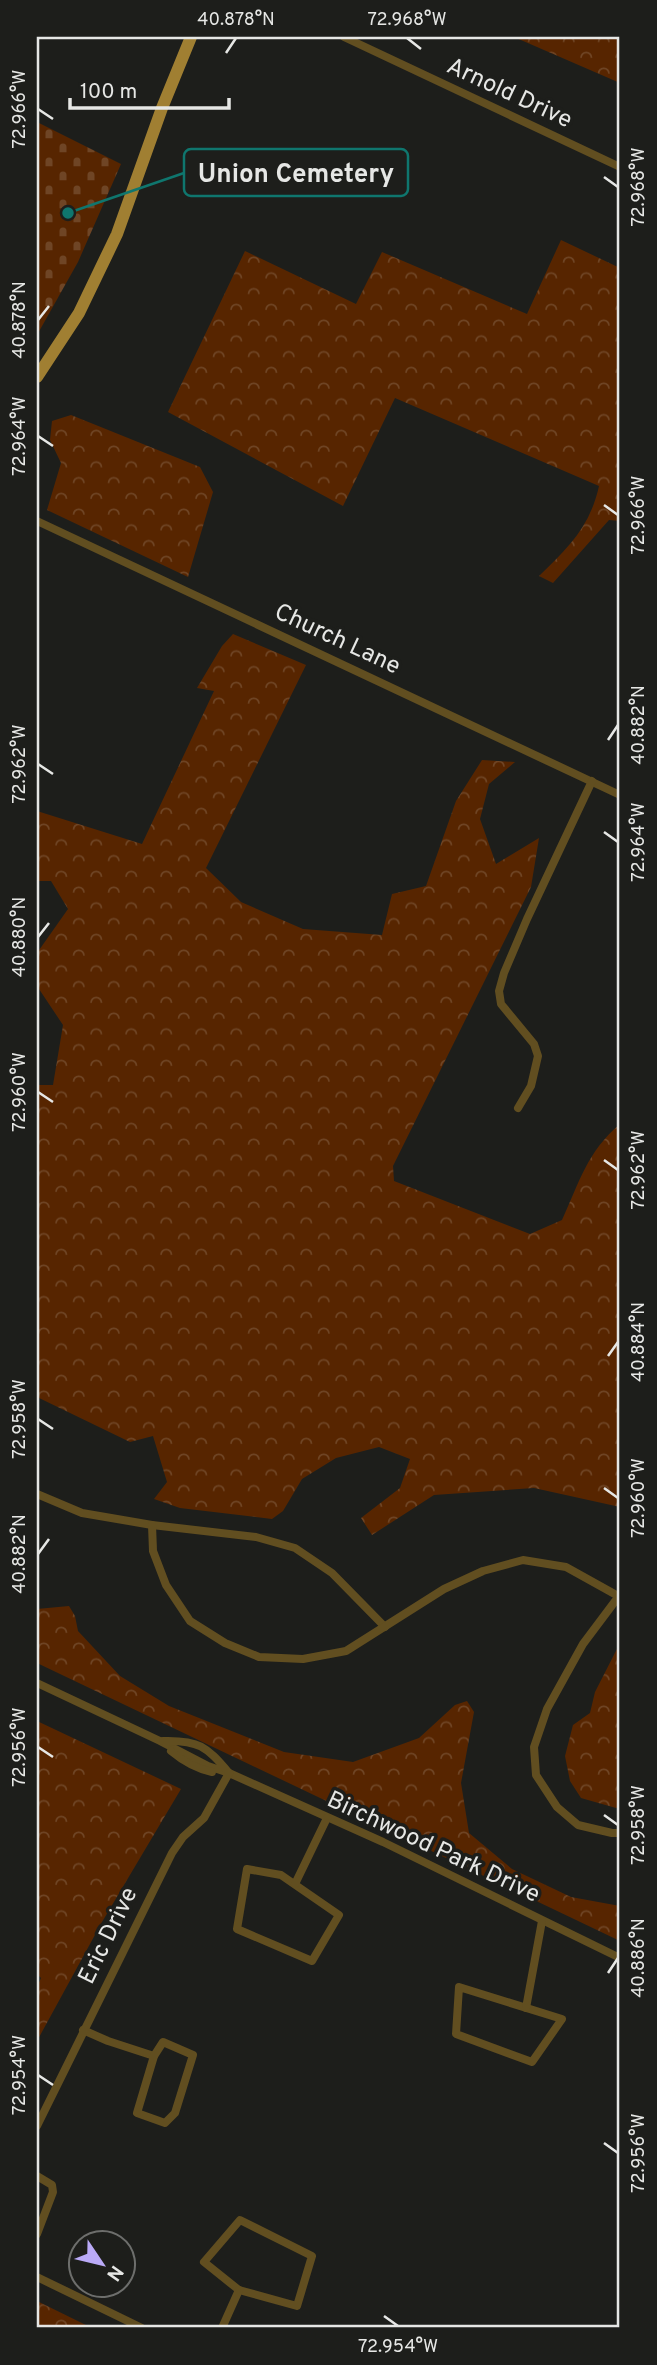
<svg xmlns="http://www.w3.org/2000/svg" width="657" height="2365" viewBox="0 0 657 2365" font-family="Overpass,sans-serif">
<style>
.forest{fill:url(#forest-crowns)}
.cemetery{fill:url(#cemetery-stones)}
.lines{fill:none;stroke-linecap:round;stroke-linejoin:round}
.minor{stroke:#614e20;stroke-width:8}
.primary{stroke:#a07f32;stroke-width:12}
.ticks{fill:none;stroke:#e6e7e5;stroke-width:2.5}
.labels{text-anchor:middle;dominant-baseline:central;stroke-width:7;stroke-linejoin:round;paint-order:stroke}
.street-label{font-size:24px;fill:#e6e7e5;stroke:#1d1e1b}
.leader{fill:none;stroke:#0f766e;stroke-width:2.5}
.callout-dot{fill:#0f766e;stroke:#1d1e1b;stroke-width:2.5}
.callout{fill:#1d1e1b;stroke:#0f766e;stroke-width:2.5}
.callout-label{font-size:26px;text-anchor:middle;font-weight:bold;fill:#e6e7e5}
.neatline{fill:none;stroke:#e6e7e5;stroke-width:2.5}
.ticks-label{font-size:18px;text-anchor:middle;fill:#e6e7e5}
</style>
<defs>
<pattern id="forest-crowns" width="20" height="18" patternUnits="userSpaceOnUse" patternTransform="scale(1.75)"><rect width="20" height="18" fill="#572500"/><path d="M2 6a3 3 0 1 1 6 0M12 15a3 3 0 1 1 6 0" fill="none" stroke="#6f4525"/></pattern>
<pattern id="cemetery-stones" width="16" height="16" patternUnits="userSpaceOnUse" patternTransform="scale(1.75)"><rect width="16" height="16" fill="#572500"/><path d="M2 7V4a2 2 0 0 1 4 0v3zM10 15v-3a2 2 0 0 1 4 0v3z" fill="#6f4525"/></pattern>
</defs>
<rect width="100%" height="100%" fill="#1d1e1b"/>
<g class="forest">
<polygon points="514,37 620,37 620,83"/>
<path d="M561 240 620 268V521L609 520 553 583 539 576C568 548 590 527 599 486L395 398 343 506 168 412 245 251 356 304 382 252 527 314Z"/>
<polygon points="71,415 200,467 213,492 188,577 47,510 61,463 50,440 52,421"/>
<path d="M233 634 306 665 206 868 241 902 303 929 382 935 392 894 426 886 456 801 482 760 515 762 489 784 480 819 496 864 539 838 531 887 393 1166 394 1181 530 1234 562 1220C580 1181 587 1152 620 1124V1507L534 1488 434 1495 372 1535 361 1518 400 1488 410 1459 379 1447 336 1458 302 1479 283 1511 272 1519 180 1508 154 1499 167 1482 153 1436 130 1442 37 1397V1085H53L63 1025 37 986V953L68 909 51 881H37V811L142 844 214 691 197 688 222 646Z"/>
<polygon points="69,1606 75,1616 78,1631 120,1676 169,1706 284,1752 353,1762 419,1738 455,1705 467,1701 474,1712 461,1783 469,1833 512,1869 571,1897 620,1906 620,1941 37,1663 37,1609"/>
<polygon points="620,1643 620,1807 616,1808 581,1798 570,1781 565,1756 573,1725 590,1713 595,1692"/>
<polygon points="37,1721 181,1789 102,1922 37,2041 37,1987 41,1978 37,1974"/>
<polygon points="37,2301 92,2328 37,2328"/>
</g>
<polygon class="cemetery" points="37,122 121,164 78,262 37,335"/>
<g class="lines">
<g class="minor">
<polyline points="344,37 620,167"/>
<polyline points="37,521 620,795"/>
<polyline points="518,1108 531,1086 538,1056 534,1044 501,1004 499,991 504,973 527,919 592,781"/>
<polyline points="37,1494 82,1513 152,1525 256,1537 295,1548 332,1573 385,1627"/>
<polyline points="152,1525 153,1551 166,1585 190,1621 225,1643 259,1657 303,1659 346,1651 444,1589 483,1571 523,1560 566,1567 620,1597"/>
<polyline points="619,1596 583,1644 547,1709 534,1747 536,1775 557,1807 578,1825 612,1833 620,1833"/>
<polyline points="37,1683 160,1741 208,1766 229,1773 383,1842 620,1958"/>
<path d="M163 1741C199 1740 206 1746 229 1773"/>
<path d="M171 1751C183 1761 197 1769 212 1772"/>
<polygon points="247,1869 281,1875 339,1915 312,1961 237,1929"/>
<polyline points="295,1884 327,1818"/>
<polygon points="459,1987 562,2019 532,2062 456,2034"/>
<polyline points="526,2008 542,1921"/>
<polyline points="83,2030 108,2041 154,2056"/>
<polygon points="163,2042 193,2055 175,2113 165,2123 137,2113 154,2056"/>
<polyline points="37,2126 172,1853 183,1837 204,1818 229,1773"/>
<polyline points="37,2176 52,2185 53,2192 37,2234"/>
<polygon points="240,2220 312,2256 297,2306 239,2290 204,2262"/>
<polyline points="37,2277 142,2328"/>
<polyline points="222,2328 239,2290"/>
</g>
<polyline class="primary" points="37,377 79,313 117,234 162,108 191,37"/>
</g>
<path class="ticks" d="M407 38 421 49M226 53 236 38M38 109 53 119M604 177 618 187M38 320 49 306M38 436 53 446M604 505 618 515M608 740 618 725M38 764 53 774M604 832 618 842M38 937 49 923M38 1092 53 1102M604 1160 618 1170M608 1356 618 1342M38 1419 53 1429M604 1488 618 1498M38 1554 49 1539M38 1747 53 1757M604 1815 618 1825M608 1973 618 1958M38 2075 53 2085M604 2143 618 2153M384 2316 398 2326"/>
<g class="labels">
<g class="street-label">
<text transform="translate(509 94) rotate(25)">Arnold Drive</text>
<text transform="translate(337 640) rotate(25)">Church Lane</text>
<text transform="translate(433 1848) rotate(25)">Birchwood Park Drive</text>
<text transform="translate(109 1936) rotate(-64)">Eric Drive</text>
</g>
</g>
<path class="leader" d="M68 213L184 173"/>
<circle class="callout-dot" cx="68" cy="213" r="7"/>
<rect class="callout" x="184" y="149" width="224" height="47" rx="7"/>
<g class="callout-label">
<text x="296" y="182">Union Cemetery</text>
</g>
<rect width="657" height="2365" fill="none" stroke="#1d1e1b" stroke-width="77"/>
<g transform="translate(102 2264) rotate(125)"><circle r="33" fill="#1d1e1b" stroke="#6d6e6c" stroke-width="2"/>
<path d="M0-5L12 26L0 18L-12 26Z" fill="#baaaf7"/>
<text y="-10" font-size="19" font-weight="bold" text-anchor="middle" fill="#e6e7e5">N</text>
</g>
<path d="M70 98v10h159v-10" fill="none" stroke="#e6e7e5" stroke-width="3.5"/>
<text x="80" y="98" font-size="21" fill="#e6e7e5" stroke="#1d1e1b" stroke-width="5" paint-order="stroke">100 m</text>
<rect x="38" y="38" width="580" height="2288" class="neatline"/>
<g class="ticks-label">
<text x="236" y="25">40.878°N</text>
<text x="407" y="25">72.968°W</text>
<text transform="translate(19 109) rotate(-90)" y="6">72.966°W</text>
<text transform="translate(638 187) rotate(-90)" y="6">72.968°W</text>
<text transform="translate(19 320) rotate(-90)" y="6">40.878°N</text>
<text transform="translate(19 436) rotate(-90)" y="6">72.964°W</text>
<text transform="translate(638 515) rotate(-90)" y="6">72.966°W</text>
<text transform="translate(638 725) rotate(-90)" y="6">40.882°N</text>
<text transform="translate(19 764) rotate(-90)" y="6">72.962°W</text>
<text transform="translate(638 842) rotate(-90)" y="6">72.964°W</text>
<text transform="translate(19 937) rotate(-90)" y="6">40.880°N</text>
<text transform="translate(19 1092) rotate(-90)" y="6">72.960°W</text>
<text transform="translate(638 1170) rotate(-90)" y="6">72.962°W</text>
<text transform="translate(638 1342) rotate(-90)" y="6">40.884°N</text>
<text transform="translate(19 1419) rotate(-90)" y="6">72.958°W</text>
<text transform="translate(638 1498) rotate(-90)" y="6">72.960°W</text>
<text transform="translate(19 1554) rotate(-90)" y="6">40.882°N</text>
<text transform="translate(19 1747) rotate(-90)" y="6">72.956°W</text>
<text transform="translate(638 1825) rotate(-90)" y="6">72.958°W</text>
<text transform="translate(638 1958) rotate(-90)" y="6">40.886°N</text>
<text transform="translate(19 2075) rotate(-90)" y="6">72.954°W</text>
<text transform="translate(638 2153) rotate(-90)" y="6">72.956°W</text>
<text x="398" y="2352">72.954°W</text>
</g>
</svg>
